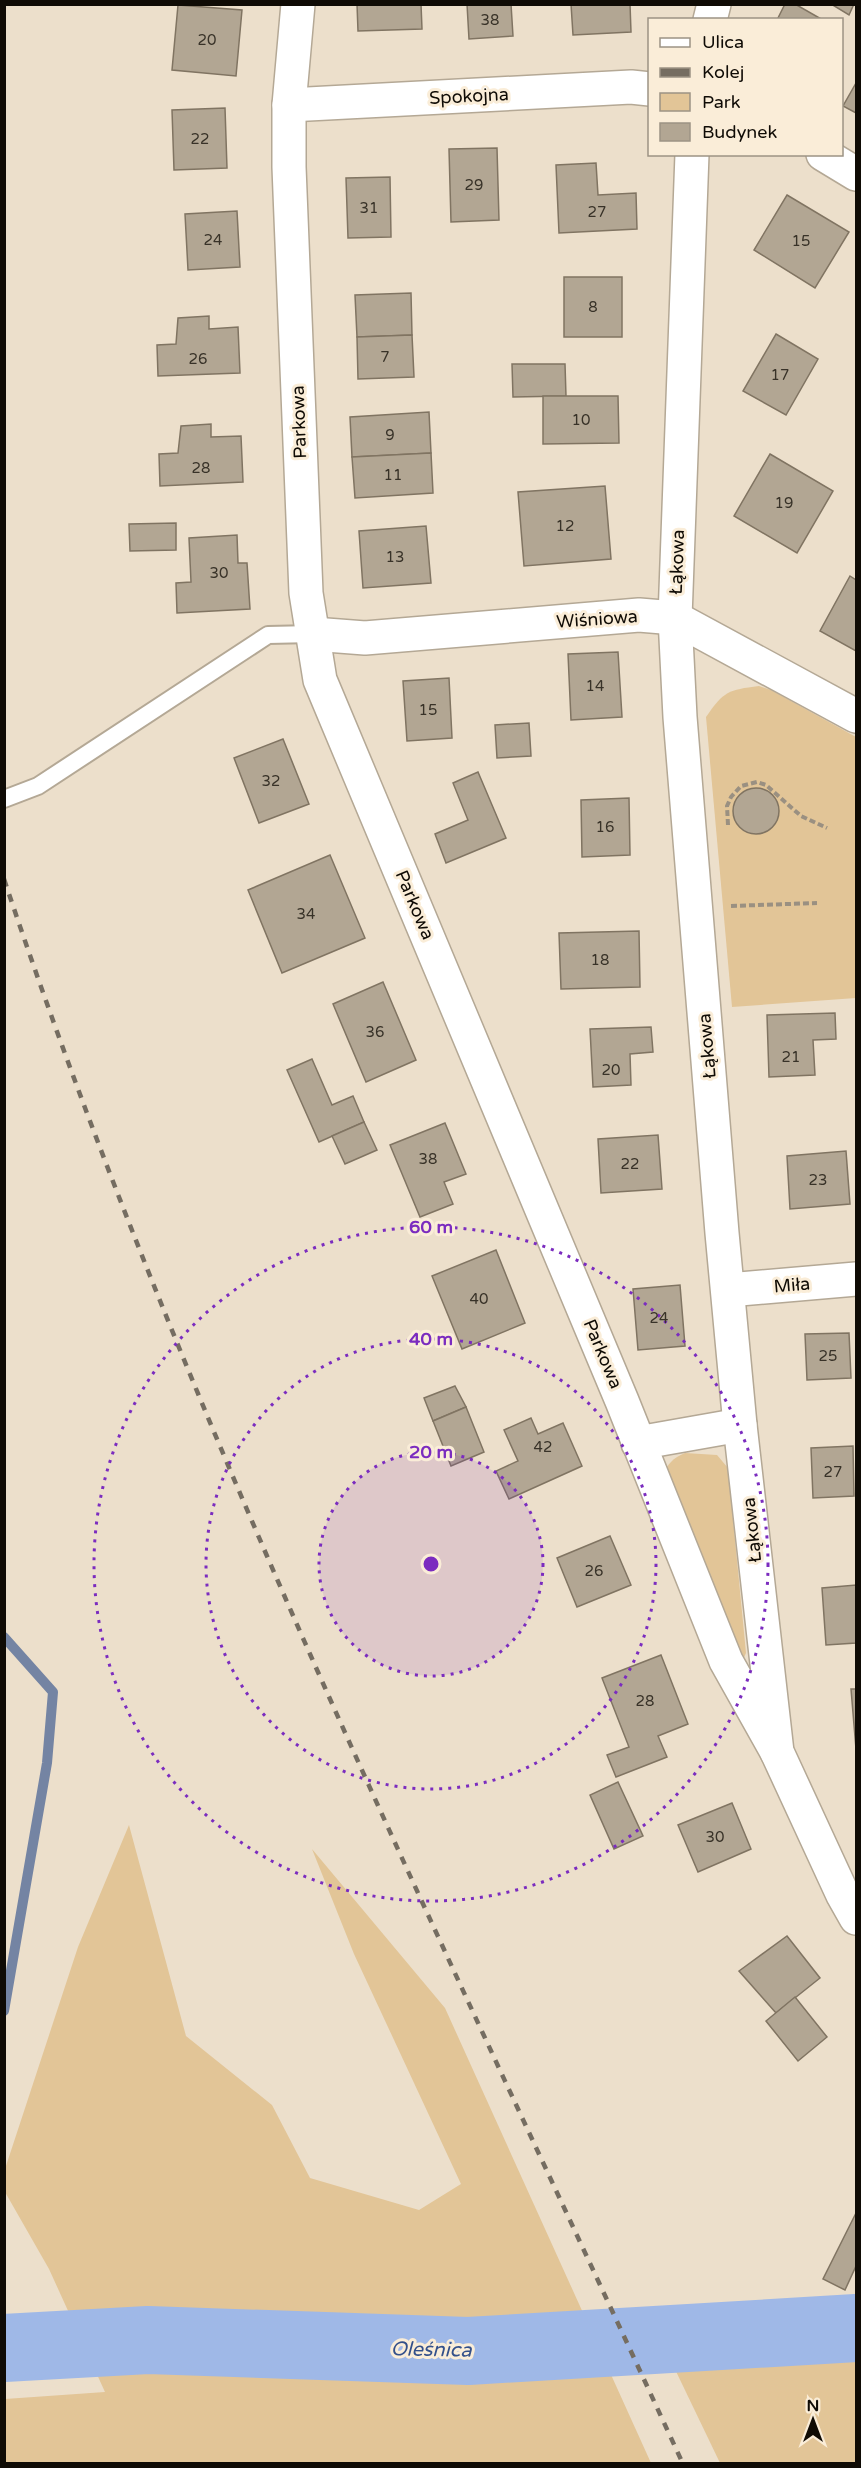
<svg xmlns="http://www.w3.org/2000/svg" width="861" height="2468" viewBox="0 0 861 2468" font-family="'Varela Round',sans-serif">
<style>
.green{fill:#e2c597}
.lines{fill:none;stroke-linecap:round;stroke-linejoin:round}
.stream{stroke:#7484a3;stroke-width:10}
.river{stroke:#9fb8e7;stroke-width:68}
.building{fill:#b2a693;stroke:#807462;stroke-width:1.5}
.lane-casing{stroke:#b4a895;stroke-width:20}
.street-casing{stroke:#b4a895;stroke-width:36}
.path{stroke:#9a9081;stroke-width:4;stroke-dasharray:6 3;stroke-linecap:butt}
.lane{stroke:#fff;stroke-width:16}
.street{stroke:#fff;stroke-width:33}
.rail{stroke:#756d61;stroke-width:4.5;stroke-dasharray:8 8;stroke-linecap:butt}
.ring{fill:none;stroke:#7b2cbf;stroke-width:3;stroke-dasharray:3 6}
.labels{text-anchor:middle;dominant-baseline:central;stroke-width:6;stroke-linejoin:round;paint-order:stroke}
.number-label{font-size:15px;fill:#383228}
.street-label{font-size:18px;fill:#0f0b05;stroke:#faedd8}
.water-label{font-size:20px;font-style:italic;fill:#33508a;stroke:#faedd8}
.centre{fill:#7b2cbf;stroke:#faedd8;stroke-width:3}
.ring-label{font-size:18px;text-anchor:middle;font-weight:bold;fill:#7b2cbf;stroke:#faedd8;stroke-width:6;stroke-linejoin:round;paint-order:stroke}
</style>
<rect width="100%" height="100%" fill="#ecdfcb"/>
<g class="green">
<path d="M759 686 771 690 856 737V998L732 1007 706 717C724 691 728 690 759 686Z"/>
<path d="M685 1453 717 1455 728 1468 746 1653 743 1660 663 1476C667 1464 673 1458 685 1453Z"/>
<polygon points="129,1825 186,2036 272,2105 310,2178 419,2210 461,2184 354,1954 312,1849 445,2008 651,2463 5,2463 5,2399 105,2392 49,2269 5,2192 4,2172 78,1947"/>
<polygon points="856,2345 856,2463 720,2463 671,2361"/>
</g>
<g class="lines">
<polyline class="stream" points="4,1637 53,1692 47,1763 4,2011"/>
<polyline class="river" points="4,2348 148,2340 468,2351 856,2328"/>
</g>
<g class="building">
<polygon points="357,4 421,4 422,29 358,31"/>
<polygon points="467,4 511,4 513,36 469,39"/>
<polygon points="571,4 630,4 631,32 573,35"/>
<polygon points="785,4 795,4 823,20 777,20"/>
<polygon points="831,4 854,4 849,15"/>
<polygon points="178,5 242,10 236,76 172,70"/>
<polygon points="856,83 856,113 843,106"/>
<polygon points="225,108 227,168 174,170 172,110"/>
<polygon points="497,148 499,220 451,222 449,149"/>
<polygon points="596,163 598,195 636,193 637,229 559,233 556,165"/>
<polygon points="390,177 391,237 348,238 346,178"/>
<polygon points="787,195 849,232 815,288 754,250"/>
<polygon points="237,211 240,267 188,270 185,214"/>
<rect x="564" y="277" width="58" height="60"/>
<polygon points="411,293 412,335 357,337 355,295"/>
<polygon points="209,316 209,329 238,327 240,373 158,376 157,345 176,344 178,318"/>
<polygon points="776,334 818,359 786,415 743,391"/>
<polygon points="412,335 414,377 358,379 357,337"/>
<polygon points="512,364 565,364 566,396 513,397"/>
<polygon points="543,396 618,396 619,443 543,444"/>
<polygon points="429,412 431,453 352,457 350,417"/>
<polygon points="211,424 211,437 241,436 243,482 160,486 159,454 178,453 181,426"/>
<polygon points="431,453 433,493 355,498 352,457"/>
<polygon points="770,454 833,491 797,553 734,516"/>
<polygon points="605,486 611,559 524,566 518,492"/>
<polygon points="176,523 176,550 130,551 129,524"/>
<polygon points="426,526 431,583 363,588 359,531"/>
<polygon points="237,535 238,563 247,563 250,609 177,613 176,583 191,582 189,538"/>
<polygon points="850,576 856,580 856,651 820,631"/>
<polygon points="618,652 622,717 571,720 568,654"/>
<polygon points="449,678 452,738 407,741 403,681"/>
<polygon points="529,723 531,756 497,758 495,725"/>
<polygon points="283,739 309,804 259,823 234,758"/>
<polygon points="478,772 506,838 446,863 435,834 468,820 453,783"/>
<circle cx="756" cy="811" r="23"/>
<polygon points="629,798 630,855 582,857 581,800"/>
<polygon points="330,855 365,938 282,973 248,890"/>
<polygon points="639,931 640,987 561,989 559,933"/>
<polygon points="383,982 416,1060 366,1082 333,1004"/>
<polygon points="835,1013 836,1039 813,1040 815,1075 769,1077 767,1015"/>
<polygon points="651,1027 653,1052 630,1054 631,1085 593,1087 590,1029"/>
<polygon points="312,1059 332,1105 353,1096 364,1122 319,1142 287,1070"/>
<polygon points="364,1122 377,1150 345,1164 332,1136"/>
<polygon points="445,1123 466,1174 444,1182 453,1204 420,1217 390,1145"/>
<polygon points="658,1135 662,1189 601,1193 598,1139"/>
<polygon points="846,1151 850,1204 790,1209 787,1156"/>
<polygon points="496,1250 525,1323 462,1349 432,1276"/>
<polygon points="680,1285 685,1346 638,1350 633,1289"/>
<polygon points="849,1333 851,1378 807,1380 805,1334"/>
<polygon points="455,1386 466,1407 433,1421 424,1398"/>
<polygon points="466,1407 484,1452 451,1466 433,1421"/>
<polygon points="531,1418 538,1434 563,1423 582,1466 509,1499 496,1471 518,1461 504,1430"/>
<polygon points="853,1446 854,1496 813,1498 811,1448"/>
<polygon points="610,1536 631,1585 577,1607 557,1558"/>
<polygon points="856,1585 856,1643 826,1645 822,1588"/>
<polygon points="661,1655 688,1724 658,1736 667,1757 616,1777 607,1755 629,1747 602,1678"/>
<polygon points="851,1689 856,1689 856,1749"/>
<polygon points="618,1782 643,1836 614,1849 590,1795"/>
<polygon points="732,1803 751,1849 698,1872 678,1825"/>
<polygon points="787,1936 820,1978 776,2013 739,1971"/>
<polygon points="795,1997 827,2037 798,2061 766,2021"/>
<polygon points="856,2213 856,2266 845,2290 823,2279"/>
</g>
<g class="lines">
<defs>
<polyline id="lane" points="4,799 38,786 268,635 313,634"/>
<g id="street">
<polyline points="298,4 289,105 289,167 306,593 320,680 622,1401 726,1661 777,1752"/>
<polyline points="710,20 714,4"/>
<polyline points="289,105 631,87 650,89"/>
<polyline points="692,154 675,618 680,717 722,1233 740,1425 777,1752 843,1895 856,1918"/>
<polyline points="823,154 856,174"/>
<polyline points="313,634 365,638 639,615 675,618 856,716"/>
<polyline points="728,1290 856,1279"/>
<polyline points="638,1443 740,1425"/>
</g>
</defs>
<use href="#lane" class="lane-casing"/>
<use href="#street" class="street-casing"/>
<g class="path">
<polyline points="728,825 727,806 731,797 741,786 757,782 766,785 801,816 827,828"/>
<polyline points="731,906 817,903"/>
</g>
<use href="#lane" class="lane"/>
<use href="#street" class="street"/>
<path class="rail" d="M4 879C186 1425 443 1942 683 2464"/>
</g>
<circle cx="431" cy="1564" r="112" fill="#7b2cbf" fill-opacity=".12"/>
<g class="ring">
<circle cx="431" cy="1564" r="112"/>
<circle cx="431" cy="1564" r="225"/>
<circle cx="431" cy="1564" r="337"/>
</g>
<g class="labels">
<g class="number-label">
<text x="490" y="20">38</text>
<text x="207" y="40">20</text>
<text x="200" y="139">22</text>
<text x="474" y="185">29</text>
<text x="369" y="208">31</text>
<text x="597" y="212">27</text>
<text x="213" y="240">24</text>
<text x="801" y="241">15</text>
<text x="593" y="307">8</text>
<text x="385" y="357">7</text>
<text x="198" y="359">26</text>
<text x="780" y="375">17</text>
<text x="581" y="420">10</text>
<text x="390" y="435">9</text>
<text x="201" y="468">28</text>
<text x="393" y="475">11</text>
<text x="784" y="503">19</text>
<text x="565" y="526">12</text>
<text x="395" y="557">13</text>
<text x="219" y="573">30</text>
<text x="595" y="686">14</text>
<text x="428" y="710">15</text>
<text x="271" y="781">32</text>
<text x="605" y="827">16</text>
<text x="306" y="914">34</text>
<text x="600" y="960">18</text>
<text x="375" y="1032">36</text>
<text x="791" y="1057">21</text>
<text x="611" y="1070">20</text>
<text x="428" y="1159">38</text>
<text x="630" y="1164">22</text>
<text x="818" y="1180">23</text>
<text x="479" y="1299">40</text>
<text x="659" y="1318">24</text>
<text x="828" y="1356">25</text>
<text x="543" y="1447">42</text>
<text x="833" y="1472">27</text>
<text x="594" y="1571">26</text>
<text x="645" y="1701">28</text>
<text x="715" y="1837">30</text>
</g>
<g class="street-label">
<text transform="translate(469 96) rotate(-3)">Spokojna</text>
<text transform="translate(299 422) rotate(-92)">Parkowa</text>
<text transform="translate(677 562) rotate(-88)">Łąkowa</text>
<text transform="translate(597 619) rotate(-4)">Wiśniowa</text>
<text transform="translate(415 905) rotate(67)">Parkowa</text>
<text transform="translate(707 1046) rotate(-95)">Łąkowa</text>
<text transform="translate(792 1285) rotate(-5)">Miła</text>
<text transform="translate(603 1354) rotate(67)">Parkowa</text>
<text transform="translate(752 1530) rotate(-96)">Łąkowa</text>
</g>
<g class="water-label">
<text transform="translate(431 2350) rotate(1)">Oleśnica</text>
</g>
</g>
<circle cx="431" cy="1564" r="9" class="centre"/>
<g class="ring-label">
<text x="431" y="1233">60 m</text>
<text x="431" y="1345">40 m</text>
<text x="431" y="1458">20 m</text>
</g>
<rect width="861" height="2468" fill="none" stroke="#0f0b05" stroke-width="12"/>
<rect x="648" y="18" width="195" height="138" fill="#faedd8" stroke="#9c9384" stroke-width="1.5"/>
<rect x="660" y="38" width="30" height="9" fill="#ffffff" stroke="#9c9384" stroke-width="1.5"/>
<text x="702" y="48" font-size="18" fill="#0f0b05">Ulica</text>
<rect x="660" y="68" width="30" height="9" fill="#756d61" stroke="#9c9384" stroke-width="1.5"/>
<text x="702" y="78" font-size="18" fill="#0f0b05">Kolej</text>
<rect x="660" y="93" width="30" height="18" fill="#e2c597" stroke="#9c9384" stroke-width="1.5"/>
<text x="702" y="108" font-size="18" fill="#0f0b05">Park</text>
<rect x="660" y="123" width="30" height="18" fill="#b2a693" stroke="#9c9384" stroke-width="1.5"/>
<text x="702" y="138" font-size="18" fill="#0f0b05">Budynek</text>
<g transform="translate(813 2420)" stroke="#faedd8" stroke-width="4.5" paint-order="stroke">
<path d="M0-4.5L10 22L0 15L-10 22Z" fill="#0f0b05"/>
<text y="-9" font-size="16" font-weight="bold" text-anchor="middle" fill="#0f0b05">N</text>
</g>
</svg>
